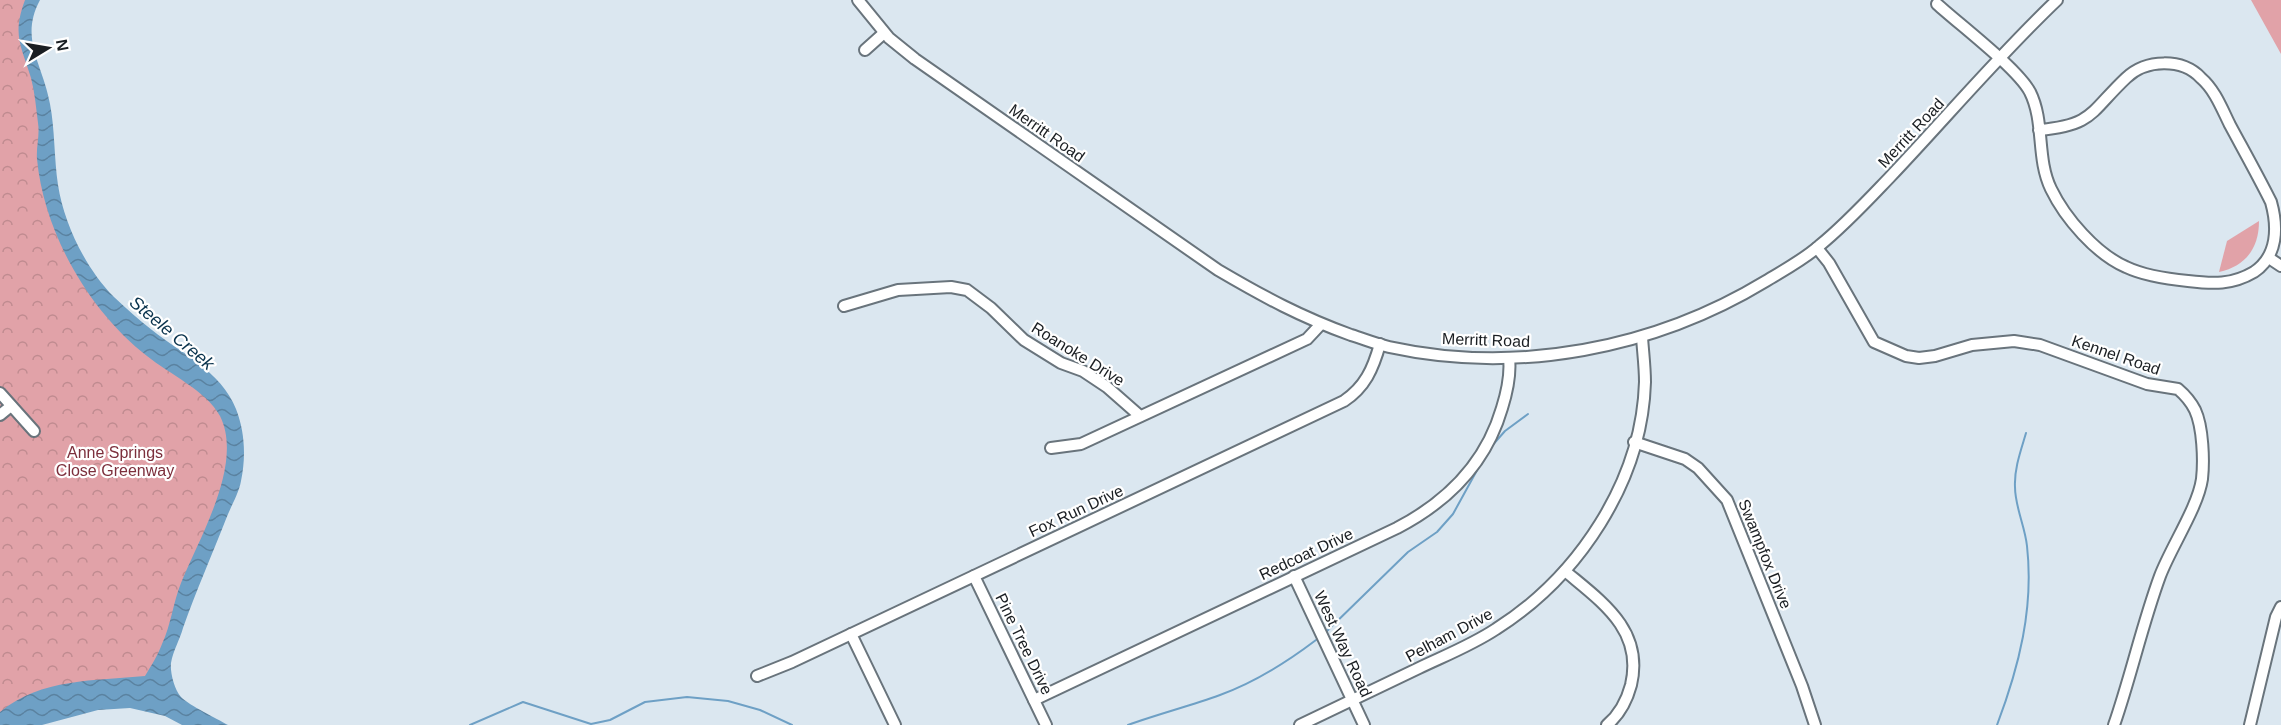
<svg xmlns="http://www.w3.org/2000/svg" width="2281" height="725" viewBox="0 0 2281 725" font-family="Helvetica,sans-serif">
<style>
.grass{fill:#e1a2a8}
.park{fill:url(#park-crowns)}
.water{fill:url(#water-waves)}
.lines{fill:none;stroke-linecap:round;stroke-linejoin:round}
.stream{stroke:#6ea0c5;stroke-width:2}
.minor-casing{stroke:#69747c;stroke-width:14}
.minor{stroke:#fff;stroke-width:10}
.labels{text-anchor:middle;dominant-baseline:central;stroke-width:4.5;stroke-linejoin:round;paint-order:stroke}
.street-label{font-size:16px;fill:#1a1e22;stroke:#fff}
.park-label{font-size:16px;fill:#7c2f3c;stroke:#fff}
.water-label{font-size:18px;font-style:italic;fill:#08324c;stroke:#fff}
</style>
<defs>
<pattern id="park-crowns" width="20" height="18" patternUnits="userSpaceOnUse" patternTransform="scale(1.5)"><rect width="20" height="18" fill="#e1a2a8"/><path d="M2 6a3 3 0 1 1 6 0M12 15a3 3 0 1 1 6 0" fill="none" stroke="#c08b90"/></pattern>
<pattern id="water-waves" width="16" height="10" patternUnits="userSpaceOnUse" patternTransform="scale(1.5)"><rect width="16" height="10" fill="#6ea0c5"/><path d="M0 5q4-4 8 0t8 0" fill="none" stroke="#5a82a0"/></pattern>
</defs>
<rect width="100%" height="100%" fill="#dbe7f0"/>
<g class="grass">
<polygon points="2251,0 2281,0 2281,54"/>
<path d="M2259 221C2259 248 2246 266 2219 272L2227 241Z"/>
</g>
<polygon class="park" points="0,0 32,0 27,12 47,161 84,273 203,383 236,442 159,684 9,725 0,725"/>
<path class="water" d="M25 0H40C19 39 43 64 50 104 55 130 54 158 58 185 64 224 86 269 114 297 126 308 139 320 152 330 182 354 221 371 236 409 245 432 246 457 241 481 239 493 231 506 226 519 212 555 196 591 183 628 180 639 173 651 171 663 170 672 174 689 181 697 190 706 216 718 228 725H182L165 716 130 708 98 710 42 725H0V712C41 678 95 681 145 676 151 666 158 655 162 644 171 625 173 603 181 583 199 538 244 464 220 416 207 391 169 374 147 356 89 311 44 233 37 159 36 147 40 135 38 123 36 108 35 93 31 78 21 45 12 35 25 0Z"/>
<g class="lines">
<g class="stream">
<polyline points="1490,448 1505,431 1528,414"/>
<polyline points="1327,631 1408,552 1437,532 1453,514 1481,463"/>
<polyline points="470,725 523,702 591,724 610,720 645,702 687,697 728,701 760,710 792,725"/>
<path d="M1128 725C1158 714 1190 706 1220 695 1256 682 1287 662 1316 640"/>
<path d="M1997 725C2019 667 2034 608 2027 546 2025 526 2015 507 2015 487 2014 469 2021 450 2026 433"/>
</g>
<defs>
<g id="minor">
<path d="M858 0 889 38 915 59 1218 270C1264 297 1301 317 1351 335 1364 339 1376 344 1389 347 1517 375 1654 349 1766 281 1784 270 1803 260 1819 246 1845 225 1867 201 1890 177 1946 118 1998 56 2057 0"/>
<path d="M1937 4C1960 25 2017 68 2030 92 2045 122 2036 158 2051 189 2065 218 2096 254 2126 267 2145 276 2167 279 2188 281 2213 284 2232 285 2254 272 2278 256 2278 227 2271 202 2258 176 2244 151 2230 125 2222 109 2215 90 2201 78 2182 58 2146 59 2126 78 2090 112 2094 125 2039 130"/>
<polyline points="865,50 884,33"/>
<path d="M1817 248 1829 263 1874 342 1906 356 1919 358 1935 356 1972 345 2014 341 2040 345 2147 384 2178 389C2185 395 2191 402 2195 410 2203 427 2204 461 2202 479 2198 507 2171 547 2160 576 2142 625 2131 676 2114 725"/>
<polyline points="2269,258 2281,266"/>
<polyline points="844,306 898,290 951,287 967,290 991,308 1024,340 1061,363 1083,371 1107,387 1140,416"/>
<polyline points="0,393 34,431"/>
<polyline points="0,415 11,406"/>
<polyline points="1634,442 1685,459 1698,468 1727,500 1802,686 1815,725"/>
<polyline points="1051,448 1081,444 1307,339 1321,324"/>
<path d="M1565 571C1602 602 1644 630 1631 685 1627 700 1619 715 1607 725"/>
<polyline points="974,576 1046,725"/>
<polyline points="1294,576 1364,725"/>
<polyline points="851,634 895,725"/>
<path d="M757 676 792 662 1344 401C1365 387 1373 369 1380 344"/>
<path d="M1034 700 1397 528C1447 502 1486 463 1502 408 1507 392 1511 375 1509 358"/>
<path d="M1300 725C1340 706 1379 687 1419 668 1444 656 1472 645 1496 629 1578 577 1642 482 1645 382 1645 367 1643 352 1642 337"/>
<polyline points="2250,725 2276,617 2281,607"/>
</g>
</defs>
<use href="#minor" class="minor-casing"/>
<use href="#minor" class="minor"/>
</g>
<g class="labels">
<g class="street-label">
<text transform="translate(1047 133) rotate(35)">Merritt Road</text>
<text transform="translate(1911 133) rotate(-47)">Merritt Road</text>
<text transform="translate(1486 340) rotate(2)">Merritt Road</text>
<text transform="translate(1078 354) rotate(32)">Roanoke Drive</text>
<text transform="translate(2116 355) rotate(19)">Kennel Road</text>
<text transform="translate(1076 511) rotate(-25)">Fox Run Drive</text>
<text transform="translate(1306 554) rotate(-25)">Redcoat Drive</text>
<text transform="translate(1765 554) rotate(68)">Swampfox Drive</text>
<text transform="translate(1449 635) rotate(-28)">Pelham Drive</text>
<text transform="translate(1024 644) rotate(64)">Pine Tree Drive</text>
<text transform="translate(1343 644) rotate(65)">West Way Road</text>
</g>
<g class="park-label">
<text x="115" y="452">Anne Springs<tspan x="115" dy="18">Close Greenway</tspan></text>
</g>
<g class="water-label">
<text transform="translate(172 333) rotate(40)">Steele Creek</text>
</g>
</g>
<g transform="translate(48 48) rotate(79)" stroke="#ffffff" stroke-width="4.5" paint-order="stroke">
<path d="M0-4.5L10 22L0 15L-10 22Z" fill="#1a1e22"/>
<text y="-9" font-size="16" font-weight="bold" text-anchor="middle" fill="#1a1e22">N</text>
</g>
</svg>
